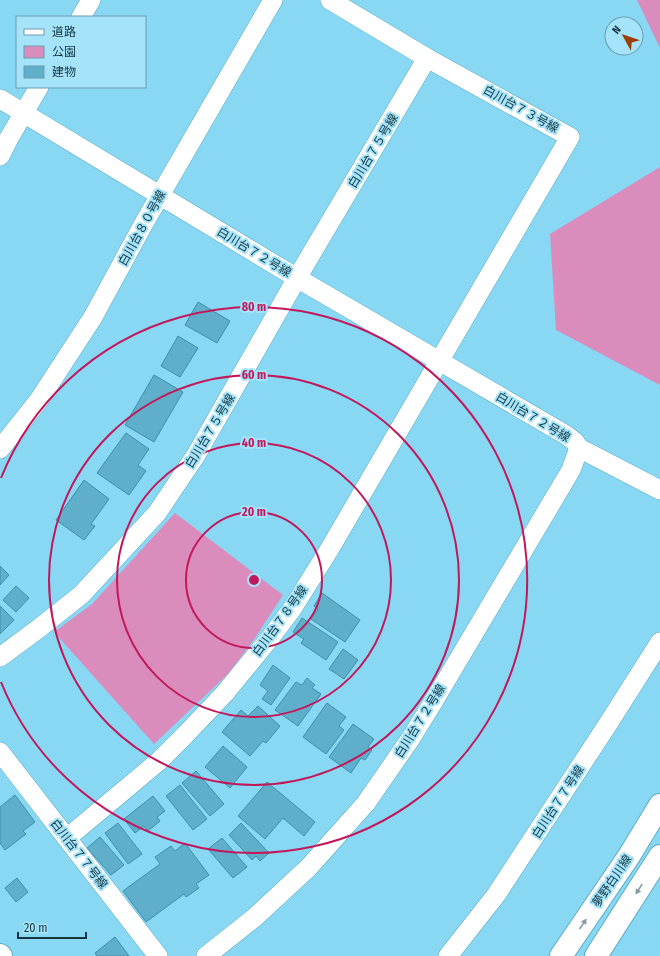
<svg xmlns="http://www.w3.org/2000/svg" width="660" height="956" viewBox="0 0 660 956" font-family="'Fira Sans Condensed','Noto Sans JP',sans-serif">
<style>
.green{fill:#da8cbc}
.building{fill:#5fafca;stroke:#3e8faa}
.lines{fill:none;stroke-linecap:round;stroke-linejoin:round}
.street-casing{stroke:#5babc6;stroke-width:20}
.secondary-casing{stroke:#5babc6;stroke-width:24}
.street{stroke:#fff;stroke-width:19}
.secondary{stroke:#fff;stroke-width:22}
.oneway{fill:#889aa0}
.ring{fill:none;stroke:#c2185b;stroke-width:2}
.labels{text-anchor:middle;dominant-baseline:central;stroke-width:4;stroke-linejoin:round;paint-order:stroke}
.street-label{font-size:12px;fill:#123540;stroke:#a4e3f9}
.centre{fill:#c2185b;stroke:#a4e3f9;stroke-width:2}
.ring-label{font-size:12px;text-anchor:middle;font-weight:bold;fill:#c2185b;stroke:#a4e3f9;stroke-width:4;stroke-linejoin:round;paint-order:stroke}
</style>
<rect width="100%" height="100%" fill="#88d8f4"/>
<g class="green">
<polygon points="637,0 660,0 660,48"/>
<polygon points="660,167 660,385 556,330 550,234"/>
<polygon points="175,513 283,595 253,641 228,674 154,744 54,632 92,604"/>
</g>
<g class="building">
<polygon points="198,302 230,321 217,343 185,325"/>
<polygon points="178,336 198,348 180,377 161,366"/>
<polygon points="154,375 183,392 154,442 125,425"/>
<polygon points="126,433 149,449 138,465 146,471 129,495 97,473"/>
<polygon points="84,480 109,499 91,524 95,526 84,540 56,520"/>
<polygon points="0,566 9,575 0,585"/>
<polygon points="16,586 29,598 16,612 3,600"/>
<polygon points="322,593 360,620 345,642 311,619 318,609 314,606"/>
<polygon points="0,606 14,620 0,634"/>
<polygon points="302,618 338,642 326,660 301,643 304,639 293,632"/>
<polygon points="343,649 358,660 344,679 329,669"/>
<polygon points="273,665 290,678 271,705 262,699 268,691 260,685"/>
<polygon points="307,678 315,685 312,688 321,694 298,726 275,710 296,682 302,685"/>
<polygon points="327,703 346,717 339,726 344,730 326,754 303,737"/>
<polygon points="258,706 280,726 266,743 263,741 250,756 222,732 241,710 248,716"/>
<polygon points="353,724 374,739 368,747 372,750 365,760 361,758 351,773 329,757"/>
<polygon points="223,746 247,767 230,788 205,767"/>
<polygon points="196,771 224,804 210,816 182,783"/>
<polygon points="267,782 315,822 304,836 283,818 265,839 238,816"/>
<polygon points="180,785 207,819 193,830 166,796"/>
<polygon points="15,795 35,822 23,831 26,834 5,850 0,843 0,807"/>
<polygon points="153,796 165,811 157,817 160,821 148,831 144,826 135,833 124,819"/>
<polygon points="118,823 142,854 128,864 105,833"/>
<polygon points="241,823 269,853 260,861 256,856 252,860 229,835"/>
<polygon points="100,837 124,865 111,875 87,848"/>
<polygon points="222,838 247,867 233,878 208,849"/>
<polygon points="185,843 209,875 196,884 199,888 186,897 184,894 146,922 123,891 160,864 155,857 171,846 175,851"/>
<polygon points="17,878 28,892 16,902 5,888"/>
<polygon points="115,937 129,956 97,956 95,953"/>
</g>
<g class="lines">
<defs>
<g id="street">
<polyline points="81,17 91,0"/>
<polyline points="0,99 297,278 566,435 575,442 579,448 571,470 432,704 411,738 366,803 309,867 254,918 206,956"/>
<polyline points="0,156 9,138 39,87"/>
<polyline points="579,448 660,490"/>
<polyline points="0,449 39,400 93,317 144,223 273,0"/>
<polyline points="0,657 38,629 81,595 157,513 196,455 297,278 427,58"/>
<polyline points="0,752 158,956"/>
<polyline points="67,838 159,761 185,735 225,693 270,638 292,609 329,550 570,137 427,58 330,0"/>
<polyline points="448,956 496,895 608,724 660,642"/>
</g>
<g id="secondary">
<polyline points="0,955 1,956"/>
<polyline points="561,956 629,856 660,805"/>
<polyline points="596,956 660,856"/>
</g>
</defs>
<use href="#street" class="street-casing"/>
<use href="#secondary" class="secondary-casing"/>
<use href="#street" class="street"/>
<use href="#secondary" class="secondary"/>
</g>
<defs><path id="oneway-solid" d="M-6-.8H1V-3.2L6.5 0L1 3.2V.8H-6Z"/></defs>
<g class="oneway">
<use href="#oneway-solid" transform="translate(639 889) rotate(122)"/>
<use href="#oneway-solid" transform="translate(583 924) rotate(-56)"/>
</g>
<g class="ring">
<circle cx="254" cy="580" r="68"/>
<circle cx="254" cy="580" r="137"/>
<circle cx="254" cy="580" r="205"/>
<path d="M1 478A273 273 0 1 1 1 682"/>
</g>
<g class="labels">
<g class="street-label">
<text transform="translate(521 109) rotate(29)">白川台７３号線</text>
<text transform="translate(373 151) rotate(-59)">白川台７５号線</text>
<text transform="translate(142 228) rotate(-61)">白川台８０号線</text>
<text transform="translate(254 252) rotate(31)">白川台７２号線</text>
<text transform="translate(533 417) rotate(31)">白川台７２号線</text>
<text transform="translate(210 431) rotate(-59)">白川台７５号線</text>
<text transform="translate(280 621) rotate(-54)">白川台７８号線</text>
<text transform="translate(420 721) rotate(-58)">白川台７２号線</text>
<text transform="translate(558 802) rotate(-57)">白川台７７号線</text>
<text transform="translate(79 854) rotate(52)">白川台７７号線</text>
<text transform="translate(612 881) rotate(-56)">夢野白川線</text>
</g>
</g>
<circle cx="254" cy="580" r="6" class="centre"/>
<g class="ring-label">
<text x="254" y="311">80 m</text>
<text x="254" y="379">60 m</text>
<text x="254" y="447">40 m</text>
<text x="254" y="516">20 m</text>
</g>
<rect x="16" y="16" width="130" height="72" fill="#a4e3f9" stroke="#6a9daf"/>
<rect x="24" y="29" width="20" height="6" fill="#ffffff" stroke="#6a9daf"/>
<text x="52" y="36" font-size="12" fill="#123540">道路</text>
<rect x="24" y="46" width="20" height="12" fill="#da8cbc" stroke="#6a9daf"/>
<text x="52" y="56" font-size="12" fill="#123540">公園</text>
<rect x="24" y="66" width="20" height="12" fill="#5fafca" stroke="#6a9daf"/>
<text x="52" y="76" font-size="12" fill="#123540">建物</text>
<g transform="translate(624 36) rotate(310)"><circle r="19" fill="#a4e3f9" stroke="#6a9daf"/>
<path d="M0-3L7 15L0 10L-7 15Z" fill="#9f3c04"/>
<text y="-6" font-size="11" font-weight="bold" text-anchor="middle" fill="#123540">N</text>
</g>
<path d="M18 932v6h68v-6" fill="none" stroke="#123540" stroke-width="2"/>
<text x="24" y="932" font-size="12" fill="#123540" stroke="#a4e3f9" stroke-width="3" paint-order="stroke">20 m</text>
</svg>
